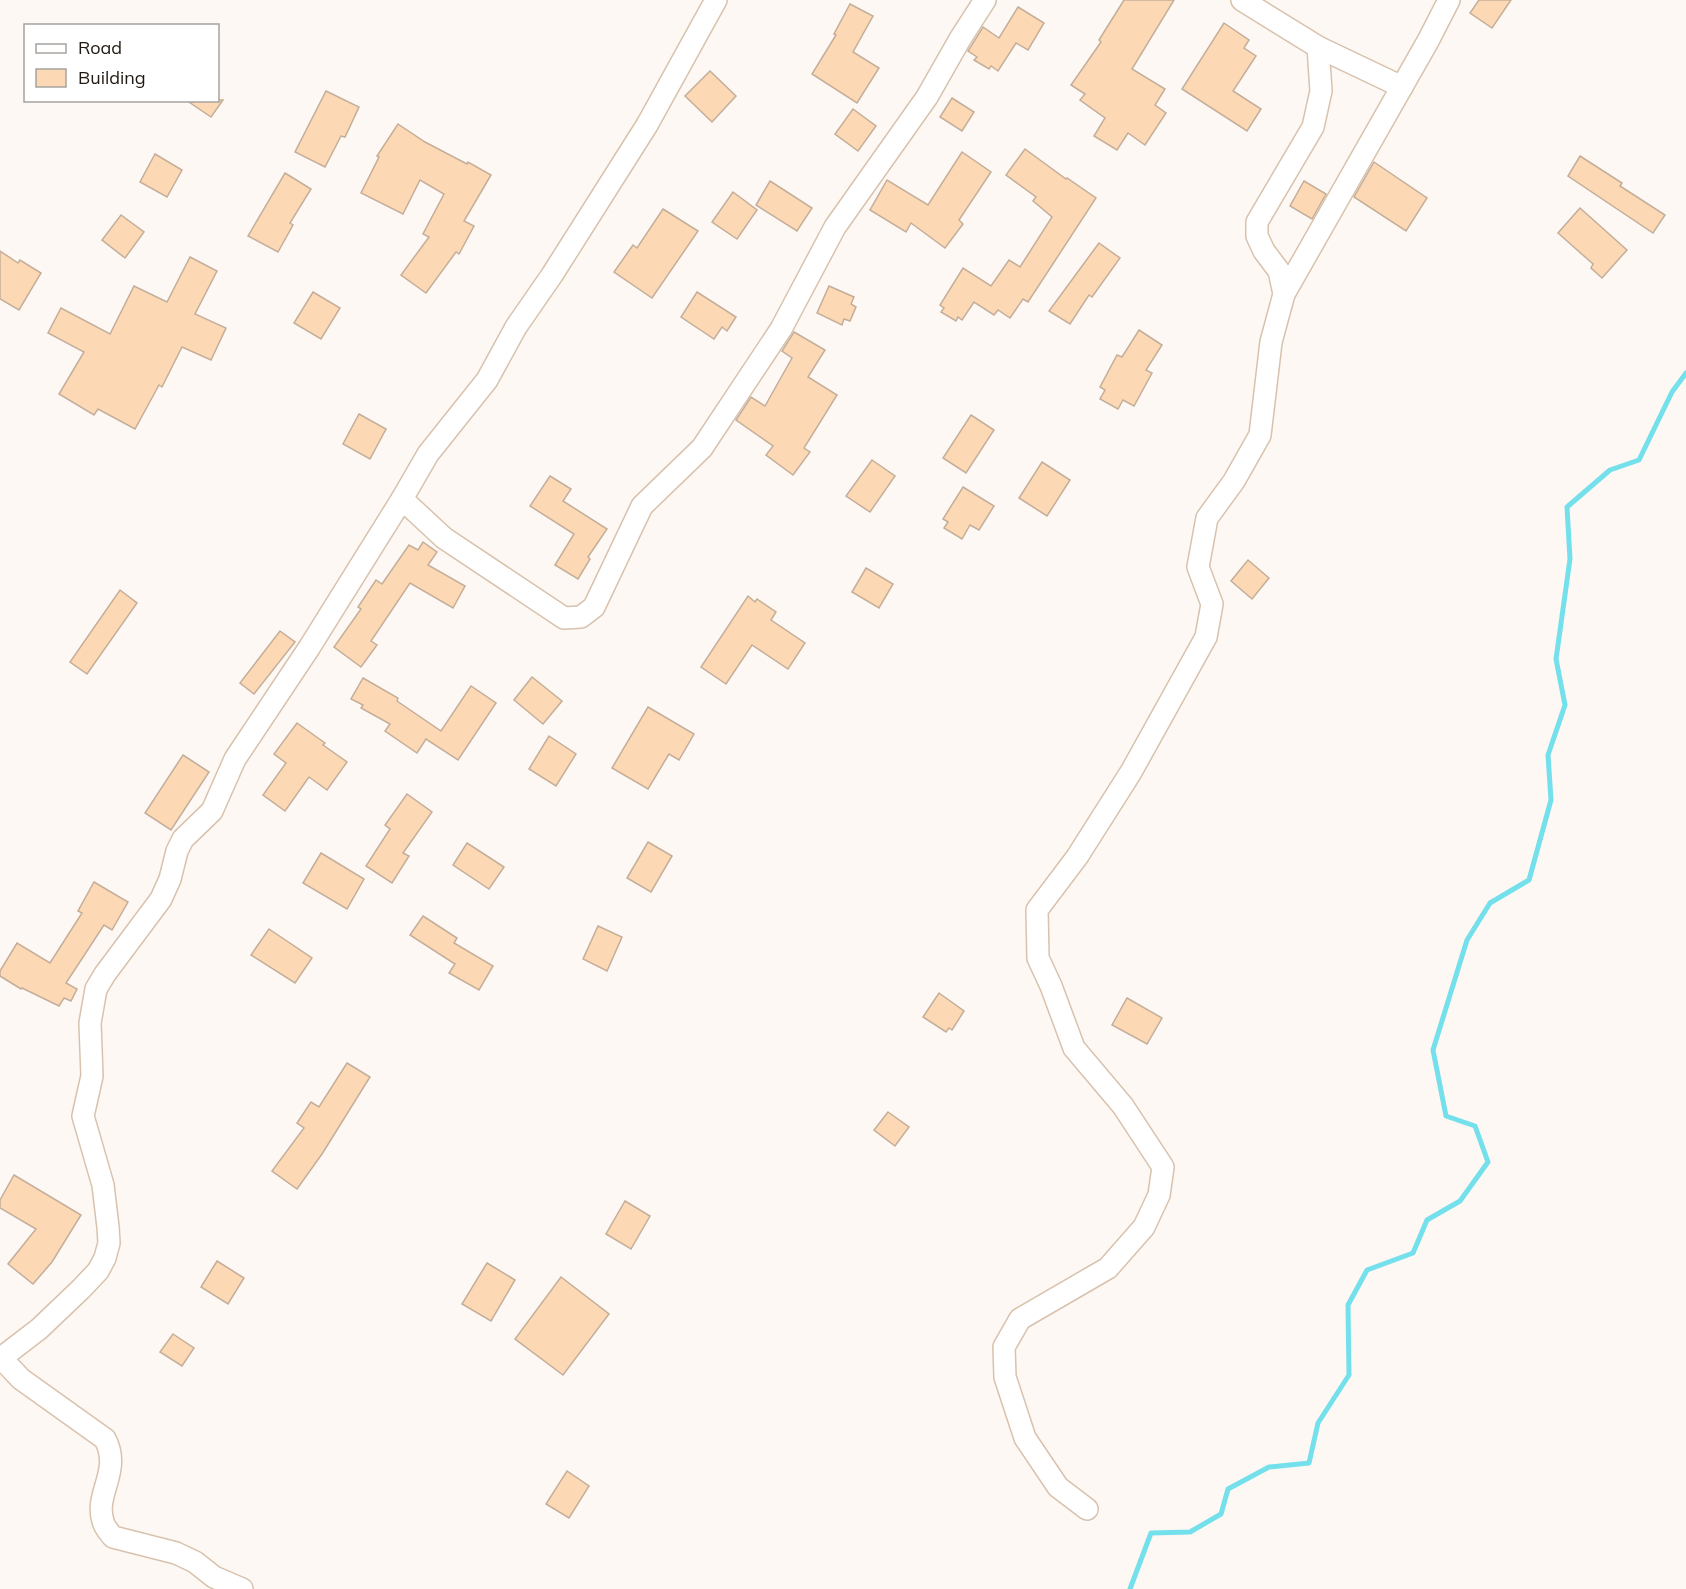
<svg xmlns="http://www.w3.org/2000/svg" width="1686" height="1589" viewBox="0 0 1686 1589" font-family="Mulish,sans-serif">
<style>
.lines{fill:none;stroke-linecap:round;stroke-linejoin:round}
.stream{stroke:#73e0eb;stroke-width:5}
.building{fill:#fcd8b5;stroke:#c4ae99;stroke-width:1.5}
.street-casing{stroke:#d8c2ad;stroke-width:24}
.street{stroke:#fff;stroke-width:21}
</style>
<rect width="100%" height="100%" fill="#fdf8f4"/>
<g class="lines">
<polyline class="stream" points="1130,1589 1151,1533 1190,1532 1221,1514 1228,1489 1269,1467 1309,1463 1318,1423 1349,1375 1348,1305 1367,1270 1413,1253 1427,1220 1460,1201 1488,1162 1475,1126 1446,1116 1433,1050 1467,940 1490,903 1529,880 1551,800 1548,755 1565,705 1556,659 1570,559 1567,507 1610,470 1639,460 1672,392 1686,373"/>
</g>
<g class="building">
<polygon points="1124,0 1174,0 1132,69 1165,89 1155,105 1166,113 1145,145 1128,133 1117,150 1094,136 1105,118 1080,100 1085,94 1071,85 1101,42 1099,40"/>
<polygon points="1479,0 1511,0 1492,28 1470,13"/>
<polygon points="850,4 873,16 853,52 879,68 857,103 812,74 836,35 834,34"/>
<polygon points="1018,7 1044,23 1028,50 1016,43 998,71 991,66 989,69 974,60 977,57 968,51 983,27 999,38"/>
<polygon points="1224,23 1249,40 1244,48 1256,56 1233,91 1261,109 1247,131 1182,89"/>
<polygon points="710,71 736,96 712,122 685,96"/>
<polygon points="326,91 359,107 345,137 341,136 325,167 295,152"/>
<polygon points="952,98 974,112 962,131 940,117"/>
<polygon points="186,100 223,100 211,117"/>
<polygon points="853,109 876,126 858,151 835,134"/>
<polygon points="398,124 425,142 467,164 468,162 491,175 464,221 474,226 459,254 456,252 426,293 401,275 429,237 423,234 444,194 420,180 403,214 361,193 379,157 377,156"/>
<polygon points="1025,149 1066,179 1067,178 1096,198 1028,302 1023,299 1010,318 998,310 994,315 974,302 962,320 958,317 956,321 941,312 944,308 940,305 963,268 991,286 1009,260 1020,267 1052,217 1033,201 1036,197 1006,175"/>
<polygon points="962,152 991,172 959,220 963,224 945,248 911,223 906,232 870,210 887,180 928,205"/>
<polygon points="155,154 182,170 167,197 140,182"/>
<polygon points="1580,156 1622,183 1620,186 1665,215 1653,233 1568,176"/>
<polygon points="1374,162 1427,198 1406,231 1354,197"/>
<polygon points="285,173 311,189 290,223 293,225 278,252 248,236"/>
<polygon points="770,181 812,208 797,231 756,205"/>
<polygon points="1304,181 1326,194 1312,219 1290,206"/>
<polygon points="733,192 757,210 737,239 712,222"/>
<polygon points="1580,208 1627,250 1602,278 1591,268 1593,264 1558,233"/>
<polygon points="663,209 698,231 652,298 614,272 633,245 637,248"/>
<polygon points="121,215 144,232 125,258 102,240"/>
<polygon points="1099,243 1120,258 1092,297 1089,295 1070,324 1049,311"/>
<polygon points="0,251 18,263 20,260 41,273 19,310 0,299"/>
<polygon points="190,257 217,271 195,314 226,328 211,360 182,347 162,387 159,385 135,429 98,409 94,415 59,394 84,352 48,333 61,308 110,334 134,286 167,302"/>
<polygon points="829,286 854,297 851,304 856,307 850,321 844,319 842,325 817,313"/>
<polygon points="313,292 340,308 321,339 294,323"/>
<polygon points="697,292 736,317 727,331 722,327 714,339 681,317"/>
<polygon points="1139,330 1162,345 1146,370 1152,373 1134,406 1123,400 1118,409 1100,399 1105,390 1100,387 1117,355 1122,357"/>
<polygon points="794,332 825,350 808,377 837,395 804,448 810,452 793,475 766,455 773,446 736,420 751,397 765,406 792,358 782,351"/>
<polygon points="359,414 386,429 370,459 343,444"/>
<polygon points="971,415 994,430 966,473 943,458"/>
<polygon points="872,460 895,476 870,512 846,496"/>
<polygon points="1042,462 1070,480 1047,516 1019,498"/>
<polygon points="550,476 571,489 563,501 607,529 588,557 590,559 578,579 555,565 574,534 530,506"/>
<polygon points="963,487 994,506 979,530 970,525 962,539 944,528 948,522 943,519"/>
<polygon points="423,542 437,552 428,565 465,586 453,608 410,583 371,641 377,645 361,667 334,647 361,609 358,607 376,580 382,584 409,545 418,550"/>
<polygon points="1248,560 1269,578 1252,599 1231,581"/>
<polygon points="866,568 893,584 879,608 852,592"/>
<polygon points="120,590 137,603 87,674 70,662"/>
<polygon points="748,596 755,602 757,599 776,612 771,620 805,643 788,669 752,645 726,684 701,667"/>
<polygon points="280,631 295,642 254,694 240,683"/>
<polygon points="532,677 562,701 543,724 514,700"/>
<polygon points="363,678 398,698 397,701 441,731 471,686 496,703 458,760 426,739 417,753 385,731 390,724 361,708 363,705 351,699"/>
<polygon points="648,707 694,734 679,760 669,754 648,789 612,768"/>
<polygon points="297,723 325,743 323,745 347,762 327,790 309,777 285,811 263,795 286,763 274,754"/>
<polygon points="549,736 576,754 556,786 529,769"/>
<polygon points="183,755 209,772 171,830 145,813"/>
<polygon points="407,794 432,812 403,853 409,856 392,883 366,866 390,829 385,825"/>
<polygon points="648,842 672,856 651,892 627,878"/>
<polygon points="467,843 504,867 489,889 453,865"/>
<polygon points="321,853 364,879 347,909 303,883"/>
<polygon points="94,882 128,902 112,930 104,925 66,983 77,989 71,1001 64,998 59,1006 22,988 21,989 0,976 0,971 17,943 50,963 82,913 78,911"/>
<polygon points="423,916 457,938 454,943 493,966 479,990 449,973 455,964 410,935"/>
<polygon points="598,926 622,937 607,971 583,959"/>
<polygon points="269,929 312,958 295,983 251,955"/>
<polygon points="939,993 964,1011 952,1030 949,1028 946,1032 923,1017"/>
<polygon points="1127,998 1162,1018 1147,1044 1112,1025"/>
<polygon points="347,1063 370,1077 322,1154 297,1189 272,1171 304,1128 297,1123 311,1102 319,1107"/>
<polygon points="888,1112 909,1127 895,1146 874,1130"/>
<polygon points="14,1175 81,1215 52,1262 33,1284 8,1264 36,1229 0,1208 0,1200"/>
<polygon points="625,1201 650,1216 631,1249 606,1234"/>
<polygon points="217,1261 244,1278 228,1304 201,1287"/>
<polygon points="487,1263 515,1280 491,1321 462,1304"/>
<polygon points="561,1277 609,1314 563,1375 515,1339"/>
<polygon points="173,1334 194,1348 182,1366 160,1352"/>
<polygon points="567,1471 589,1486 569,1518 546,1504"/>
</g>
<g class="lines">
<defs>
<g id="street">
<polyline points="716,0 647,125 552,275 516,327 487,380 428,454 402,499 444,538 564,618 581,617 594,607 642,506 702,448 781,329 835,227 927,97 960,39 985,0"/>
<polyline points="1318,47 1402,87"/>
<polyline points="1284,294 1428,41 1449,0"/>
<polyline points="0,1359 39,1329 81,1289 98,1271 105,1258 109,1243 108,1227 103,1185 83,1116 92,1076 90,1023 96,989 105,974 161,899 170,879 177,851 183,839 212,811 235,759 309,648 402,499"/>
<path d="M2 1359 21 1379 105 1439C122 1471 94 1494 103 1521 104 1527 109 1532 113 1537L176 1553 195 1562 214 1577 242 1589"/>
<polyline points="1087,1509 1058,1487 1025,1438 1005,1377 1004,1347 1020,1319 1108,1268 1144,1227 1159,1195 1163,1167 1123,1106 1074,1048 1051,986 1038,958 1037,910 1077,857 1131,772 1206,637 1212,604 1198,567 1207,518 1234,481 1260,435 1271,342 1284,294 1279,271 1264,251 1257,236 1257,222 1313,127 1321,91 1318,47 1242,0"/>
</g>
</defs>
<use href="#street" class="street-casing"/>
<use href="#street" class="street"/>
</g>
<rect x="24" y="24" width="195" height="78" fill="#ffffff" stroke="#a7a3a0" stroke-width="1.5"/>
<rect x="36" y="44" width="30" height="9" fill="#ffffff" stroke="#a7a3a0" stroke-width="1.5"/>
<text x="78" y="54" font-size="18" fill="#221a12">Road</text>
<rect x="36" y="69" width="30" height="18" fill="#fcd8b5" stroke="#a7a3a0" stroke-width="1.5"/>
<text x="78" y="84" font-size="18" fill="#221a12">Building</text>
</svg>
